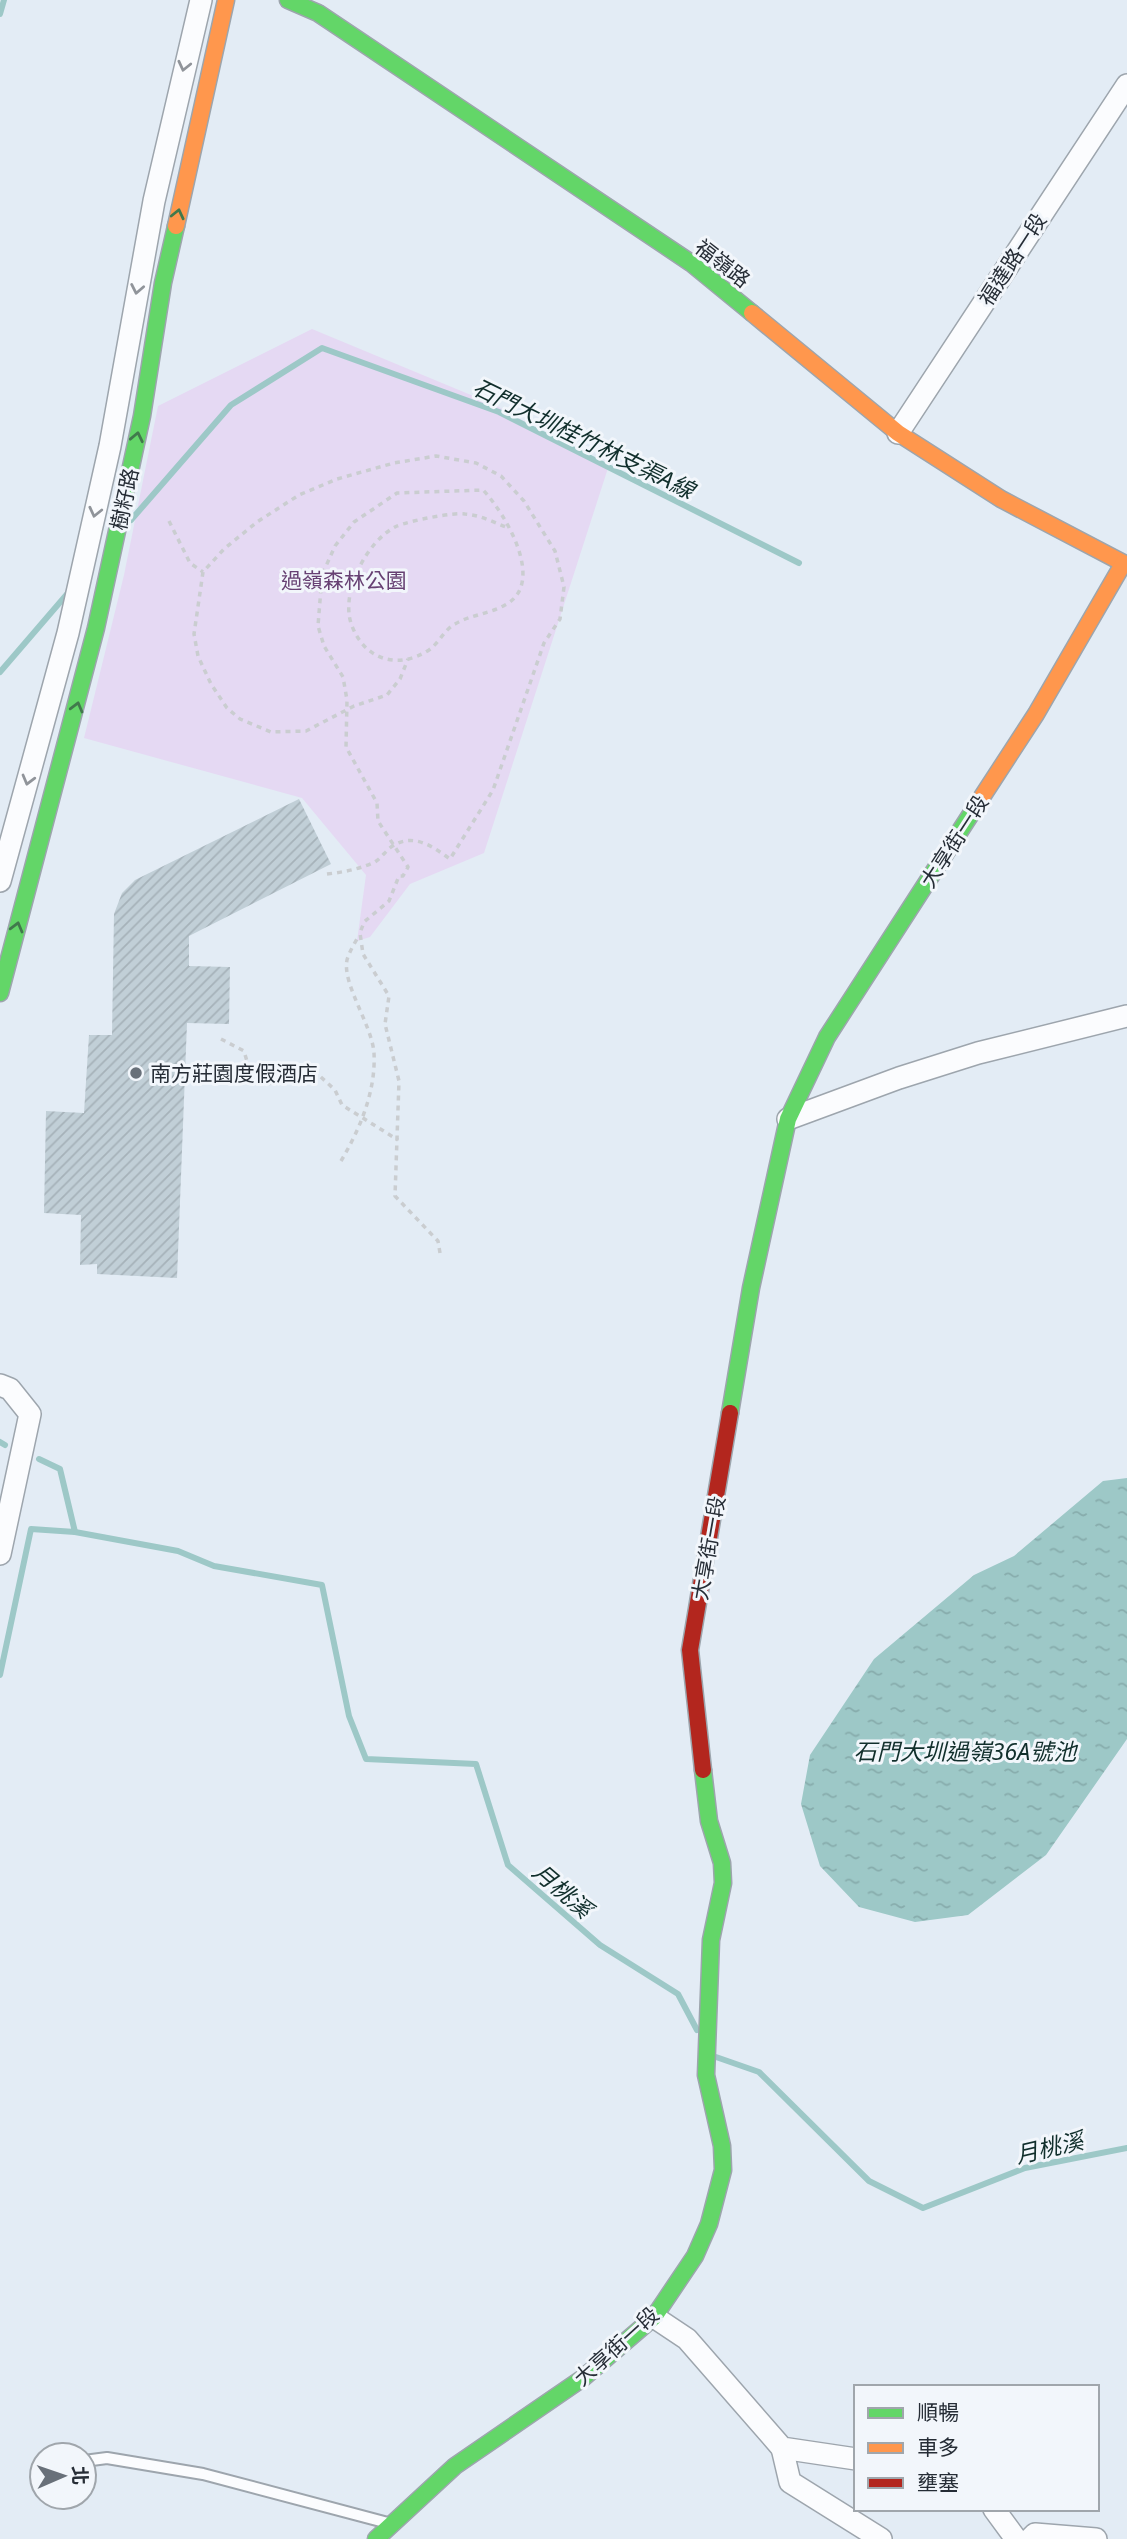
<svg xmlns="http://www.w3.org/2000/svg" width="1127" height="2539" viewBox="0 0 1127 2539" font-family="'Noto Sans','Noto Sans TC',sans-serif">
<style>
.green{fill:#e5d9f3}
.water{fill:url(#water-ripples)}
.lines{fill:none;stroke-linecap:round;stroke-linejoin:round}
.stream{stroke:#9dc8c7;stroke-width:6}
.building{fill:url(#building-hatch)}
.lane-casing{stroke:#9da5ad;stroke-width:14}
.street-casing{stroke:#9da5ad;stroke-width:24}
.fast-casing{stroke:#9da5ad;stroke-width:19}
.slow-casing{stroke:#9da5ad;stroke-width:19}
.jam-casing{stroke:#9da5ad;stroke-width:19}
.path{stroke:#cacdd0;stroke-width:3.5;stroke-dasharray:5 5;stroke-linecap:butt}
.lane{stroke:#fbfcfe;stroke-width:10}
.street{stroke:#fbfcfe;stroke-width:21}
.fast{stroke:#63d668;stroke-width:16}
.slow{stroke:#ff974d;stroke-width:16}
.jam{stroke:#b3261e;stroke-width:16}
.oneway{stroke:#90949a}
.oneway2{stroke:#41794c}
.poi-dot{fill:#687079;stroke:#f2f6fb;stroke-width:2.5}
.labels{text-anchor:middle;dominant-baseline:central;stroke-width:6;stroke-linejoin:round;paint-order:stroke}
.street-label{font-size:21px;fill:#262d36;stroke:#f2f6fb}
.park-label{font-size:21px;fill:#674173;stroke:#f2f6fb}
.poi-label{font-size:21px;fill:#262d36;stroke:#f2f6fb;text-anchor:start}
.water-label{font-size:23px;font-style:italic;fill:#112f2c;stroke:#f2f6fb}
</style>
<defs>
<pattern id="water-ripples" width="26" height="14" patternUnits="userSpaceOnUse" patternTransform="scale(1.75)"><rect width="26" height="14" fill="#9dc8c7"/><path d="M2 4q2-2 4 0t4 0M15 11q2-2 4 0t4 0" fill="none" stroke="#87acac"/></pattern>
<pattern id="building-hatch" width="6" height="6" patternUnits="userSpaceOnUse" patternTransform="scale(1.75)"><rect width="6" height="6" fill="#c1cfd7"/><path d="M-1 1l2-2M0 6l6-6M5 7l2-2" fill="none" stroke="#a6b2b9"/></pattern>
</defs>
<rect width="100%" height="100%" fill="#e3ecf5"/>
<polygon class="green" points="312,329 495,405 608,468 484,853 410,884 370,937 357,941 366,875 302,798 84,738 124,575 158,406"/>
<polygon class="water" points="1127,1478 1127,1739 1046,1855 968,1915 915,1922 859,1907 820,1866 801,1804 810,1755 874,1659 974,1575 1014,1556 1103,1481"/>
<g class="lines">
<g class="stream">
<polyline points="0,14 4,0"/>
<polyline points="131,520 231,405 322,348 499,412 799,563"/>
<polyline points="0,672 68,593"/>
<polyline points="0,1442 5,1445"/>
<polyline points="39,1459 60,1469 75,1532"/>
<polyline points="0,1675 31,1529 75,1532 178,1551 214,1566 322,1585 349,1716 366,1759 476,1764 508,1865 600,1945 678,1994 697,2030"/>
<polyline points="716,2057 759,2072 869,2181 923,2208 1025,2168 1127,2148"/>
</g>
</g>
<polygon class="building" points="299,799 331,864 189,936 189,966 230,967 229,1024 187,1023 177,1278 97,1274 97,1264 80,1265 81,1215 44,1213 46,1111 84,1113 89,1035 112,1035 114,914 122,893 135,880"/>
<g class="lines">
<defs>
<polyline id="lane" points="84,2461 107,2458 203,2474 388,2523"/>
<g id="street">
<polyline points="898,433 1127,85"/>
<polyline points="0,881 68,633 110,446 154,201 201,0"/>
<polyline points="788,1119 899,1078 978,1053 1127,1016"/>
<polyline points="0,1385 10,1389 30,1414 0,1554"/>
<polyline points="654,2317 687,2339 782,2448 856,2459"/>
<polyline points="782,2448 790,2482 881,2539"/>
<polyline points="994,2509 1016,2539"/>
<polyline points="1030,2539 1035,2534 1096,2539"/>
</g>
<g id="fast">
<polyline points="288,0 318,13 691,263 752,313"/>
<polyline points="0,993 96,628 142,416 163,283 176,226"/>
<polyline points="730,1413 751,1288 788,1119 827,1037 980,800"/>
<polyline points="376,2539 455,2466 583,2378 654,2317 695,2256 709,2224 723,2170 722,2146 706,2075 711,1940 723,1883 722,1863 709,1821 703,1770"/>
</g>
<g id="slow">
<polyline points="176,226 226,0"/>
<polyline points="752,313 898,433 1001,499 1127,565"/>
<polyline points="980,800 1036,714 1123,564"/>
</g>
<polyline id="jam" points="703,1770 690,1650 730,1413"/>
</defs>
<use href="#lane" class="lane-casing"/>
<use href="#street" class="street-casing"/>
<use href="#fast" class="fast-casing"/>
<use href="#slow" class="slow-casing"/>
<use href="#jam" class="jam-casing"/>
<g class="path">
<polyline points="169,521 190,563 203,572"/>
<path d="M327 874C344 872 360 869 375 862 381 858 385 852 391 847 413 832 432 846 450 859L493 790 544 643 560 619 564 587 555 551 524 501 501 476 476 463 436 456 394 463 337 479 299 495 257 522 224 549 203 572 194 634 198 656 211 684 227 708 240 719 271 732 306 731 354 706 387 695 400 679 408 659"/>
<path d="M221 1039 244 1051 249 1068 264 1084C292 1082 287 1074 310 1067L335 1090 342 1105 398 1140"/>
<path d="M341 1161C360 1129 376 1091 374 1053 372 1025 342 984 347 960 349 952 355 943 359 935"/>
<path d="M440 1253 438 1241 395 1196 399 1081 385 1024 389 996 363 954 360 933 364 922 389 901 399 876H403L408 867 378 821 377 803 346 747 347 700 343 677 324 646 318 626 322 575 335 546 354 522 397 493 483 490C505 513 547 583 505 605 489 614 470 615 455 624 444 630 439 643 429 650 398 670 365 660 352 626 339 594 367 540 397 526 409 521 453 512 465 514 480 515 493 522 506 527"/>
</g>
<use href="#lane" class="lane"/>
<use href="#street" class="street"/>
<use href="#fast" class="fast"/>
<use href="#slow" class="slow"/>
<use href="#jam" class="jam"/>
</g>
<defs><path id="oneway-chevron" d="M-2-3.5L2.5 0L-2 3.5" fill="none" stroke-width="1.6" stroke-linecap="round" stroke-linejoin="round" transform="scale(1.75)"/></defs>
<g class="oneway">
<use href="#oneway-chevron" transform="translate(184 66) rotate(103)"/>
<use href="#oneway-chevron" transform="translate(137 289) rotate(101)"/>
<use href="#oneway-chevron" transform="translate(95 512) rotate(103)"/>
<use href="#oneway-chevron" transform="translate(28 780) rotate(105)"/>
</g>
<g class="oneway2">
<use href="#oneway-chevron" transform="translate(178 214) rotate(-77)"/>
<use href="#oneway-chevron" transform="translate(137 437) rotate(-78)"/>
<use href="#oneway-chevron" transform="translate(77 707) rotate(-75)"/>
<use href="#oneway-chevron" transform="translate(17 927) rotate(-75)"/>
</g>
<circle class="poi-dot" cx="136" cy="1073" r="7"/>
<g class="labels">
<g class="street-label">
<text transform="translate(1012 259) rotate(-57)">福達路一段</text>
<text transform="translate(723 263) rotate(38)">福嶺路</text>
<text transform="translate(124 499) rotate(-78)">樹籽路</text>
<text transform="translate(954 841) rotate(-57)">大享街一段</text>
<text transform="translate(708 1548) rotate(-80)">大享街一段</text>
<text transform="translate(616 2346) rotate(-42)">大享街一段</text>
</g>
<g class="park-label">
<text x="344" y="580">過嶺森林公園</text>
</g>
<g class="poi-label">
<text x="150" y="1073">南方莊園度假酒店</text>
</g>
<g class="water-label">
<text transform="translate(584 438) rotate(26)">石門大圳桂竹林支渠A線</text>
<text x="965" y="1751">石門大圳過嶺36A號池</text>
<text transform="translate(563 1890) rotate(41)">月桃溪</text>
<text transform="translate(1049 2147) rotate(-13)">月桃溪</text>
</g>
</g>
<rect x="854" y="2385" width="245" height="126" fill="#f2f6fb" stroke="#a0a6ac" stroke-width="2"/>
<rect x="868" y="2408" width="35" height="10" fill="#63d668" stroke="#a0a6ac" stroke-width="2"/>
<text x="917" y="2420" font-size="21" fill="#262d36">順暢</text>
<rect x="868" y="2443" width="35" height="10" fill="#ff974d" stroke="#a0a6ac" stroke-width="2"/>
<text x="917" y="2455" font-size="21" fill="#262d36">車多</text>
<rect x="868" y="2478" width="35" height="10" fill="#b3261e" stroke="#a0a6ac" stroke-width="2"/>
<text x="917" y="2490" font-size="21" fill="#262d36">壅塞</text>
<g transform="translate(63 2476) rotate(88)"><circle r="33" fill="#f2f6fb" stroke="#a0a6ac" stroke-width="2"/>
<path d="M0-5L12 26L0 18L-12 26Z" fill="#687079"/>
<text y="-10" font-size="19" font-weight="bold" text-anchor="middle" fill="#262d36">北</text>
</g>
</svg>
